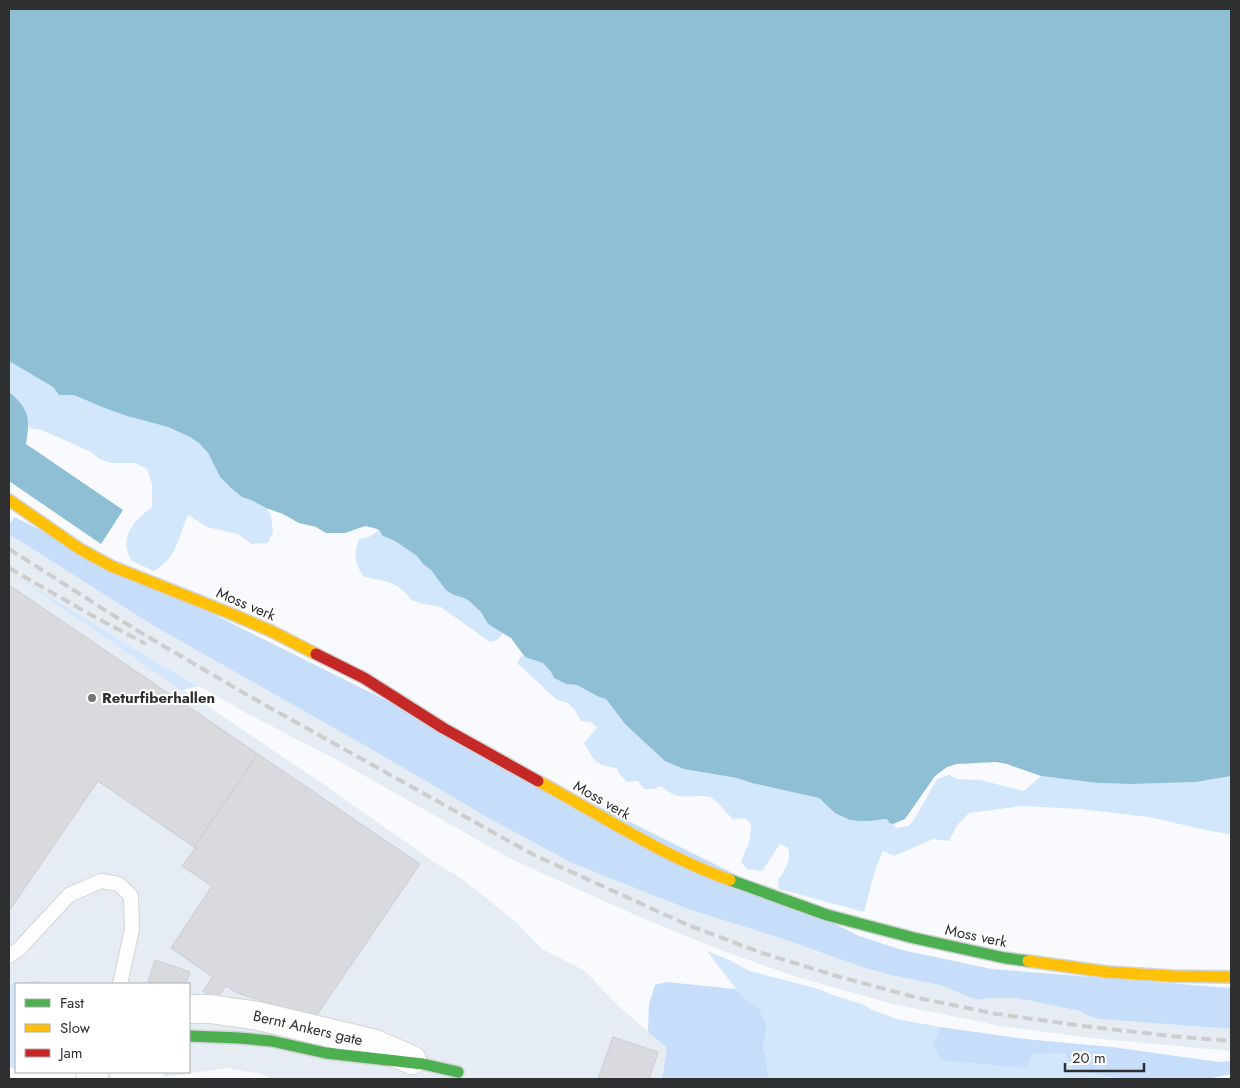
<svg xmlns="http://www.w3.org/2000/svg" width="1240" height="1088" viewBox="0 0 1240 1088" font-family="Jost,sans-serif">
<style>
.built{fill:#e6ecf3}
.green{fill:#d2e6fc}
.forest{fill:#c6defa}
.water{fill:#8ebfd5}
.building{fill:#d9dadd;stroke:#cbcccf}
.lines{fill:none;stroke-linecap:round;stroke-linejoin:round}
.lane-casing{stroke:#d2d4d6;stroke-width:16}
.street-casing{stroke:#d2d4d6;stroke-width:30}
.fast-casing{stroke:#d2d4d6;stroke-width:14}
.slow-casing{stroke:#d2d4d6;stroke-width:14}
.jam-casing{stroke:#d2d4d6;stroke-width:14}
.lane{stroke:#fefeff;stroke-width:14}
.street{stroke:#fefeff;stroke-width:28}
.fast{stroke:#4caf50;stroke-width:11}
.slow{stroke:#ffc107;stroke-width:11}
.jam{stroke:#c62828;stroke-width:11}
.rail{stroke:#cdcdcd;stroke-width:4;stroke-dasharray:10 5;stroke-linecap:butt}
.poi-dot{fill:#757678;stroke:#fff;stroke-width:2}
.labels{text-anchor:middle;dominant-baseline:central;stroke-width:4;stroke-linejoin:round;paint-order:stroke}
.street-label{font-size:15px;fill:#2e2f31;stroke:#fff}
.poi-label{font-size:15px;font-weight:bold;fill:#2e2f31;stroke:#fff;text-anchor:start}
</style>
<rect width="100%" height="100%" fill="#f8fafd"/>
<polygon class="built" points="9,534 154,626 378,753 490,819 572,863 688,909 786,940 865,968 891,975 944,986 976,1000 992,998 1017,998 1080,1011 1088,1016 1100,1019 1231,1029 1231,1051 1091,1038 1000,1026 893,1004 800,978 720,950 642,918 515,861 337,760 248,714 146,656 16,577 323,784 437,864 461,878 517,923 542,949 585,971 615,1003 667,1048 662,1079 271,1079 261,1074 226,1068 164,1077 163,1072 189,1072 189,984 16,984 16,1070 9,1066"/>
<g class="green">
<path d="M9 361 53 387 59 395H74L107 409 127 416 168 427 190 437 199 443 208 453 220 477 232 489 242 497 251 500 266 508 271 515 273 532 268 543 251 544 238 534 207 527 188 515C177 539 179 555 154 571L132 561C130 558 128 554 127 550 123 531 139 517 152 507V484L147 469 135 463H112L101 460 91 452 42 430 29 428C27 411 23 403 9 392Z"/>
<path d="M379 530 384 536 395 541 417 556 454 595 461 597 468 600 481 612 488 624 503 633 497 640 490 642 441 607 423 604 411 600C401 583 383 580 364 577 355 563 353 556 359 539L369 537Z"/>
<polygon points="9,572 146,656 198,686 182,690"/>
<path d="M522 655 525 657 543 663 551 672 554 678 566 684 577 685 599 697 606 699 625 724 684 769 737 778 752 783 819 798 835 813 871 821 884 819 888 820 889 823 893 824 896 828 909 826 915 818 937 779 949 775 958 779 980 780 1024 791 1041 776 1098 783 1131 784 1196 782 1231 776V834L1210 831 1149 817 1080 809 1022 806 969 813 957 825 949 841 933 839 894 856 883 851 875 870 864 912 779 889 778 880C785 870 792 860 788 848L780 844 762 871 747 869 741 862 750 840 751 824 745 818 733 819C725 812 718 801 710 797 706 796 702 796 698 796 679 797 676 798 661 786L653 789H644L638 781 627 782 619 774 617 768C594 765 595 761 584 743L597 728 591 722 581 721 575 710 568 703 557 700 517 663Z"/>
<polygon points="707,951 729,960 750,971 815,988 836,996 862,1004 872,1010 897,1019 940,1027 933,1044 1027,1068 1031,1054 1065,1053 1117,1078 1137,1079 768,1079 767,1060 763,1049 767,1027 759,1008 746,1000 736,989"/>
<polygon points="39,981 45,984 16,984 16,1070 9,1066 9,984"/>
</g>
<g class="forest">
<polygon points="14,517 241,628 859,936 902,950 992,969 1231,988 1231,1029 1100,1019 1088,1016 1080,1011 1017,998 992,998 976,1000 944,986 891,975 865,968 786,940 688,909 572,863 490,819 378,753 154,626 9,534 9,526"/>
<polygon points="666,982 736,989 746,1000 759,1008 767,1027 763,1049 767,1060 768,1079 662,1079 667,1048 648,1032 649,1004 655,985"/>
<polygon points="940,1027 1025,1039 1112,1047 1219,1062 1231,1061 1231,1074 1207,1079 1137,1079 1117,1078 1073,1068 1065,1053 1032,1054 1027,1068 940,1060 933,1044"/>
</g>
<g class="water">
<polygon points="9,9 1231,9 1231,776 1196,782 1131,784 1098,783 1041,776 1007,764 996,762 957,764 947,767 935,776 905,819 893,824 889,823 888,820 884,819 871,821 860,821 850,820 835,813 819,798 752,783 737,778 684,769 665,761 625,724 606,699 599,697 577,685 566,684 554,678 551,672 543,663 525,657 511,638 488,624 481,612 468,600 461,597 454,595 446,590 431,570 423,564 417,556 395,541 383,536 379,530 374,528 365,526 345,533 326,533 316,527 299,523 283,514 266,508 251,500 242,497 232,489 220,477 208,453 199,443 190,437 168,427 127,416 107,409 74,395 59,395 53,387 9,361"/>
<path d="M9 392C30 409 30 419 26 444L123 510 101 544 9 481Z"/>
</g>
<g class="building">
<polygon points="9,585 258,754 194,847 98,781 9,911"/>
<polygon points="258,754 420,864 315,1018 237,993 226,986 216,1000 203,991 213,977 171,948 212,886 182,866 196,847 194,847"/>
<polygon points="155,960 190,972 186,984 153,984 148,982"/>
<polygon points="613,1037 658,1052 649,1079 598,1079"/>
</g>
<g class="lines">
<defs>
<polyline id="lane" points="9,956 19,949 69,895 101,881 119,884 131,896 132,929 120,984"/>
<g id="street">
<polyline points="189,1009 210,1009 258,1016 372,1043 412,1060"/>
<polyline points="90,1079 95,1072"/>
</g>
<g id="fast">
<polyline points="730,880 827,915 914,938 1005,958 1028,961"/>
<polyline points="189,1036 239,1038 271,1041 326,1053 423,1064 458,1072"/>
</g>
<g id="slow">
<polyline points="9,500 80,549 111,566 234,615 271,631 316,654"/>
<path d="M538 781C601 815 662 856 730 880"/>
<polyline points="1028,961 1107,972 1171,976 1231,977"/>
</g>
<polyline id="jam" points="316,654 364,678 443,728 538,781"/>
</defs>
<use href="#lane" class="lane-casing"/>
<use href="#street" class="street-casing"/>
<use href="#fast" class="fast-casing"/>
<use href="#slow" class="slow-casing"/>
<use href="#jam" class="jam-casing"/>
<use href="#lane" class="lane"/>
<use href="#street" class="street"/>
<use href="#fast" class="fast"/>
<use href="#slow" class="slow"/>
<use href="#jam" class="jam"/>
<g class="rail">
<polyline points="9,549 138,631 249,696 532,854 688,925 762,953 840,977 918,998 997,1014 1084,1026 1170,1036 1231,1041"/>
<polyline points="9,568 93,616 146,644"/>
</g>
</g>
<circle class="poi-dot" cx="92" cy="698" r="5"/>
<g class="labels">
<g class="street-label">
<text transform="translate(246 604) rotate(23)">Moss verk</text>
<text transform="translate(602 800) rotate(30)">Moss verk</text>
<text transform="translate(976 936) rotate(12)">Moss verk</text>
<text transform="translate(308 1028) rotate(13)">Bernt Ankers gate</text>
</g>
<g class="poi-label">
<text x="102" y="698">Returfiberhallen</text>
</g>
</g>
<rect width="1240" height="1088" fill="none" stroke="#2e2f31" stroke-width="20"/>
<rect x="15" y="983" width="175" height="90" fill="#ffffff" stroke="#abacad"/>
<rect x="25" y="999" width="25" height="8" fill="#4caf50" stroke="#abacad"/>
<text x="60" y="1008" font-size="15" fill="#2e2f31">Fast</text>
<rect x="25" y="1024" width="25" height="8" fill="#ffc107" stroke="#abacad"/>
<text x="60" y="1033" font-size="15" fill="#2e2f31">Slow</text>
<rect x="25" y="1049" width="25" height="8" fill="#c62828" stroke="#abacad"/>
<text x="60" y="1058" font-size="15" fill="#2e2f31">Jam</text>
<path d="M1065 1063v8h79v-8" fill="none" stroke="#2e2f31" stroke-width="2.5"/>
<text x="1072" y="1063" font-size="15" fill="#2e2f31" stroke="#ffffff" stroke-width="4" paint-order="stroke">20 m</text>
</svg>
